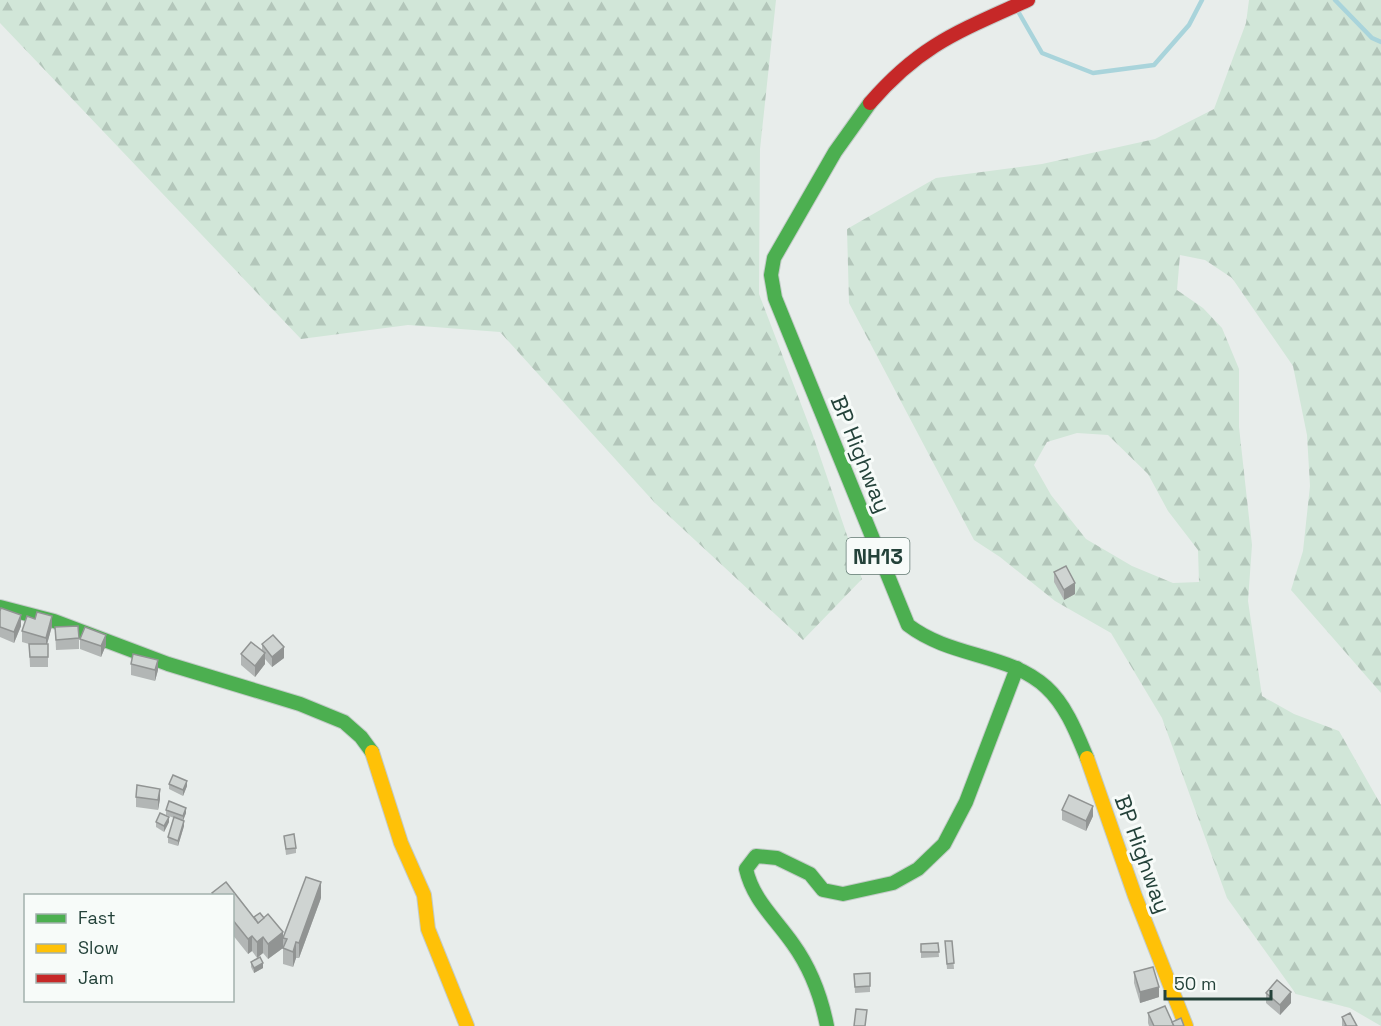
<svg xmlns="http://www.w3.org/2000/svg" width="1381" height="1026" viewBox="0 0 1381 1026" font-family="'Space Grotesk',sans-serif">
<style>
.forest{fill:url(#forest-firs);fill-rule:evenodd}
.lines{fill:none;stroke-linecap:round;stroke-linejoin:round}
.stream{stroke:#a9d4db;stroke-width:4.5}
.fast-casing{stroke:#c3cbc8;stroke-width:16}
.slow-casing{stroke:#c3cbc8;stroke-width:16}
.jam-casing{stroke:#c3cbc8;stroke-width:16}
.fast{stroke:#4caf50;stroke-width:14}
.slow{stroke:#ffc107;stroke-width:14}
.jam{stroke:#c62828;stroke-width:14}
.wall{fill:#b2b6b5}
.shaded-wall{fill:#919493}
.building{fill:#cfd4d2;stroke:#919493;stroke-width:1.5}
.labels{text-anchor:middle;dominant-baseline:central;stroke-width:6;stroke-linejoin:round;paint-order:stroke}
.shield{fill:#f7fbf9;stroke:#637a73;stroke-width:1.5}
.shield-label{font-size:21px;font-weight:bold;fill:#24423a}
.street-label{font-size:22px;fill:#24423a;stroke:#f7fbf9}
</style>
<defs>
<pattern id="forest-firs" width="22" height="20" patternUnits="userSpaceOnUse" patternTransform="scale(1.5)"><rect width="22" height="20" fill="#d1e6d8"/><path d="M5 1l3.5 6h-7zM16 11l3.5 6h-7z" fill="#b3c6ba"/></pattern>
</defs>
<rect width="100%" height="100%" fill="#e8edeb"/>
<g class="forest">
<polygon points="0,0 776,0 760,149 759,294 812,433 862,579 803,640 655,503 500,332 408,325 301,339 0,23"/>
<path d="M1249 0H1381V693L1291 590 1303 551 1310 486 1307 435 1293 366 1232 278 1205 260 1180 255 1177 290 1203 308 1222 328 1239 369V427L1252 545 1248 601 1262 696 1294 714 1339 731 1381 805V1026L1350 1008 1296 994 1227 898 1162 718 1111 633 1055 601 1000 557 974 540 849 303 847 229 936 178 1042 164 1155 139 1214 109 1246 23ZM1077 433 1108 435 1148 474 1168 511 1198 550 1199 582 1173 583 1132 566 1086 539 1051 495 1034 465 1047 442Z"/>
</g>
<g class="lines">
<g class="stream">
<polyline points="1335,0 1372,38 1381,42"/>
<polyline points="1019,13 1042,53 1093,73 1154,65 1189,25 1202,0"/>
</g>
<defs>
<g id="fast">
<path d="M870 103 835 152 774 258 771 275 775 298 908 625C951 658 1009 653 1046 687 1066 705 1077 734 1087 758"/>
<polyline points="0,607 54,621 168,664 300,704 344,722 361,737 372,752"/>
<path d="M827 1026C821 996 811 969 793 944 775 918 753 900 746 869L756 856 777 858 810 874 823 890 843 894 893 883 918 869 944 844 966 802 1017 668"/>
</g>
<g id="slow">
<polyline points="372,752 401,843 424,895 428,929 467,1026"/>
<polyline points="1087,758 1135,896 1186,1026"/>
</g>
<path id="jam" d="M870 103C921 44 960 31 1028 0"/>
</defs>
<use href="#fast" class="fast-casing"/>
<use href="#slow" class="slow-casing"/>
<use href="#jam" class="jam-casing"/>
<use href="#fast" class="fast"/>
<use href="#slow" class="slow"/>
<use href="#jam" class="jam"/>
</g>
<g class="wall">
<polygon points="1054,572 1075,594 1064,600 1054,582"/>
<polygon points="0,611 21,626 14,643 0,637"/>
<polygon points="35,619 52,626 47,644 48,644 48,667 30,667 29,644 22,642 22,631"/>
<polygon points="55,627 79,638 79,649 56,650"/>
<polygon points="80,639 106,645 101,657 80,649"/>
<polygon points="262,644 284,658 272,667 265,659 265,664 255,677 241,665 241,654 262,651"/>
<polygon points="131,664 158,670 155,681 131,675"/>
<polygon points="169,784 187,786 183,796 169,789"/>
<polygon points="136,797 160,799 158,810 136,807"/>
<polygon points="166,810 186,813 183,820 184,826 178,846 168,843 168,837 174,818 166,815"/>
<polygon points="1062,810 1093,816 1086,831 1062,820"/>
<polygon points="156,822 169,822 164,832 156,827"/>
<polygon points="284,836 296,848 296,853 286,855"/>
<polygon points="226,882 254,917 260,913 264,918 268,914 283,932 283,948 268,959 263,953 257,958 252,951 248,954 232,934 232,896 212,896 212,893"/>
<polygon points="321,898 299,958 296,958 293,967 283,964 283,938"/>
<polygon points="945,941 952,941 954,969 947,969"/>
<polygon points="938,943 939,957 921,958 921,944"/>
<polygon points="251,962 263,968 254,973 251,967"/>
<polygon points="1134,972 1159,997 1140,1003 1134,983"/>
<polygon points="870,973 870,992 855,993 854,974"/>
<polygon points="1266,993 1291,1003 1280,1015 1266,1003"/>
<polygon points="1148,1013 1172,1022 1184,1026 1149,1026 1148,1023"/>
<polygon points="1342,1017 1357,1026 1342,1026"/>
</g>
<g class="shaded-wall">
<polygon points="1075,583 1075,594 1064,600 1064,590"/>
<polygon points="21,615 21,626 14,643 14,632"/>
<polygon points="52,616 52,626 46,648 46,638"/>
<polygon points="106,635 106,645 101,657 101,646"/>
<polygon points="284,647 284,658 272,667 272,657"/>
<polygon points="265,653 265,664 255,677 255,666"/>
<polygon points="158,660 158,670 155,681 155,670"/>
<polygon points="187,781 187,786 183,796 183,790"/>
<polygon points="160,789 160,799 158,810 158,800"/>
<polygon points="1093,806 1093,816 1086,831 1086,821"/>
<polygon points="186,808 186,813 183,821 183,816"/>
<polygon points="169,817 169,822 164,832 164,826"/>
<polygon points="184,821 184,826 178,846 178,841"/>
<polygon points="321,882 321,898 299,958 299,943"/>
<polygon points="283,932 283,948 268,959 268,944"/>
<polygon points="252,936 252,951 248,954 248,939"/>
<polygon points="263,937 263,953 257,958 257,942"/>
<polygon points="296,942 296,958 293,967 293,952"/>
<polygon points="263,963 263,968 254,973 254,968"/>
<polygon points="1159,987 1159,997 1140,1003 1140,992"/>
<polygon points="1291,992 1291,1003 1280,1015 1280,1005"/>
</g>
<g class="building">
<polygon points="1066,566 1075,583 1064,590 1054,572"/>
<polygon points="1,608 21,615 14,632 0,627 0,611"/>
<polygon points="37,612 52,616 46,638 22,631 27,616 35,619"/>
<polygon points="78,626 79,638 56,640 55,627"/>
<polygon points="85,627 106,635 101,646 80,639"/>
<polygon points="273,635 284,647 272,657 262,644"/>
<polygon points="251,642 265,653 255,666 241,654"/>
<polygon points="29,644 48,644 48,657 30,657"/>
<polygon points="133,654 158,660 155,670 131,664"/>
<polygon points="173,775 187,781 183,790 169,784"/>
<polygon points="137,785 160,789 158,800 136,797"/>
<polygon points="1069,795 1093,806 1086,821 1062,810"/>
<polygon points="169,801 186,808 183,816 166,810"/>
<polygon points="160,813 169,817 164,826 156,822"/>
<polygon points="174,817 184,821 178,841 168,837"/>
<polygon points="294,834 296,848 286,849 284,836"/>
<polygon points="306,877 321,882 299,943 296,942 293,952 283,948 287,939 283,938"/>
<polygon points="226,882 258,923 268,914 283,932 268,944 263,937 257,942 252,936 248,939 232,919 232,896 214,896 212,893"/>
<polygon points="260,913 264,918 258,923 254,917"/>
<polygon points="945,941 952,941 954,963 947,964"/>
<polygon points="938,943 939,952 921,952 921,944"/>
<polygon points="260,957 263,963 254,968 251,962"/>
<polygon points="1153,967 1159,987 1140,992 1134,972"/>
<polygon points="870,973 870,986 855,987 854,974"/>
<polygon points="1277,980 1291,992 1280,1005 1266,993"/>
<polygon points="1165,1006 1174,1026 1154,1026 1148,1013"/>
<polygon points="856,1009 867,1010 865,1026 854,1026"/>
<polygon points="1350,1013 1357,1026 1345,1026 1346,1025 1342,1017"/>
<polygon points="1181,1018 1184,1026 1174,1026 1172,1022"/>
</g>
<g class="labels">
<rect class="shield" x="846.5" y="538" width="63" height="36" rx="4.5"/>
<g class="shield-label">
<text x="878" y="556">NH13</text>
</g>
<g class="street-label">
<text transform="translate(861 454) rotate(68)">BP Highway</text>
<text transform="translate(1143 854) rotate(70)">BP Highway</text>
</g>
</g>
<rect x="24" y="894" width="210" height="108" fill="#f7fbf9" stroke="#a3b1ad" stroke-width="1.5"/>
<rect x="36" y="914" width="30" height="9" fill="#4caf50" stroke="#a3b1ad" stroke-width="1.5"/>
<text x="78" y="924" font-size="18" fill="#24423a">Fast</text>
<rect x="36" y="944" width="30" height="9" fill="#ffc107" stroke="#a3b1ad" stroke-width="1.5"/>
<text x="78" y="954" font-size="18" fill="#24423a">Slow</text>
<rect x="36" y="974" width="30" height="9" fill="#c62828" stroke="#a3b1ad" stroke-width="1.5"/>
<text x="78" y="984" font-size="18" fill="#24423a">Jam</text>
<path d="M1165 990v9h106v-9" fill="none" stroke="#24423a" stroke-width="3"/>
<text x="1174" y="990" font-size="18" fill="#24423a" stroke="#f7fbf9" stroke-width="4.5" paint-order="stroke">50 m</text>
</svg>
